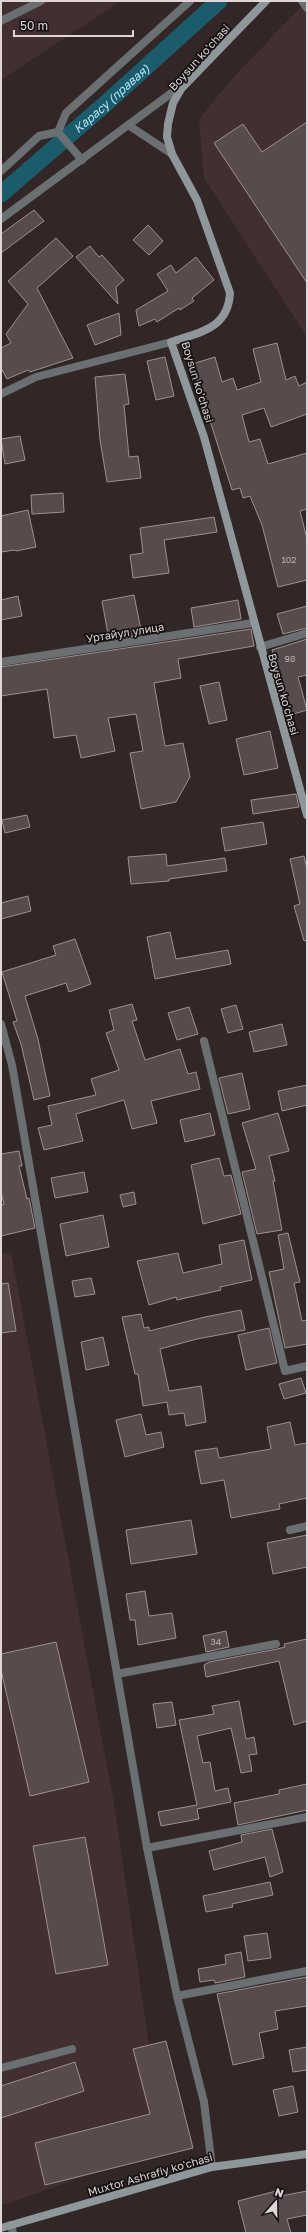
<svg xmlns="http://www.w3.org/2000/svg" width="308" height="2234" viewBox="0 0 308 2234" font-family="'Golos Text',sans-serif">
<style>
.built{fill:#412f31}
.lines{fill:none;stroke-linecap:round;stroke-linejoin:round}
.canal{stroke:#1a5b6c;stroke-width:17}
.building{fill:#584b4c;stroke:#9e9091}
.lane{stroke:#6a7072;stroke-width:8}
.street{stroke:#6a7072;stroke-width:8}
.secondary{stroke:#8e989b;stroke-width:8}
.labels{text-anchor:middle;dominant-baseline:central;stroke-width:3.5;stroke-linejoin:round;paint-order:stroke}
.number-label{font-size:9px;fill:#bcb3b4}
.street-label{font-size:11px;fill:#ded6d7;stroke:#161111}
.water-label{font-size:12px;font-style:italic;fill:#b3e7f7;stroke:#161111}
</style>
<rect width="100%" height="100%" fill="#322627"/>
<g class="built">
<polygon points="1,1 121,1 1,80"/>
<polygon points="307,1 307,337 204,178 199,119 237,73"/>
<polygon points="11,1252 114,1803 164,2148 1,2206 1,1253"/>
</g>
<g class="lines">
<path class="canal" id="s1" d="M1 194 104 105 219 1"/>
</g>
<g class="building">
<polygon points="307,122 307,283 214,143 243,124 262,152"/>
<polygon points="34,210 44,221 1,253 1,234"/>
<polygon points="148,225 163,241 149,255 133,240"/>
<polygon points="56,238 73,256 37,288 73,358 30,372 28,370 7,379 1,368 1,348 11,343 6,334 28,304 8,281"/>
<polygon points="90,246 99,257 102,255 124,280 116,287 118,304 76,257"/>
<polygon points="196,257 214,280 192,298 194,301 180,310 179,308 157,322 155,319 139,326 136,310 168,291 157,274 171,265 176,273"/>
<polygon points="119,313 121,335 95,345 87,325"/>
<polygon points="277,343 286,380 295,376 299,386 307,382 307,414 271,427 264,408 242,415 249,442 260,439 268,464 307,453 307,509 300,511 307,539 307,580 278,587 262,525 250,496 243,498 240,488 232,490 192,364 215,357 222,382 233,378 237,390 261,382 253,349"/>
<polygon points="165,357 174,396 156,400 147,361"/>
<polygon points="125,374 129,404 124,405 129,457 138,456 141,478 107,482 100,440 95,377"/>
<polygon points="20,436 25,460 5,464 1,439"/>
<polygon points="63,493 64,512 32,514 31,495"/>
<polygon points="28,510 36,547 16,551 15,550 1,552 1,516"/>
<polygon points="214,517 217,532 164,540 169,573 133,578 130,555 143,553 140,528"/>
<polygon points="134,595 142,635 109,640 102,601"/>
<polygon points="18,596 22,616 1,620 1,600"/>
<polygon points="238,600 241,619 194,627 191,608"/>
<polygon points="307,606 307,628 283,634 277,614"/>
<polygon points="251,629 254,646 178,659 181,678 154,683 165,746 183,743 190,777 176,802 141,809 130,753 143,751 136,714 108,718 115,751 81,758 76,735 54,738 47,689 1,696 1,667"/>
<polygon points="307,639 307,675 298,677 307,710 290,715 272,650"/>
<polygon points="219,682 227,720 209,724 200,686"/>
<polygon points="270,731 278,768 244,775 236,739"/>
<polygon points="296,794 299,807 253,814 251,800"/>
<polygon points="27,815 30,827 5,833 2,820"/>
<polygon points="263,822 267,844 225,851 221,828"/>
<polygon points="166,854 167,866 225,858 227,871 169,879 169,881 131,884 128,857"/>
<polygon points="304,856 307,870 307,940 304,941 294,906 300,904 290,859"/>
<polygon points="28,896 31,911 1,919 1,903"/>
<polygon points="170,932 176,959 228,950 231,964 155,979 147,937"/>
<polygon points="75,939 91,984 69,992 66,983 25,996 38,1039 50,1096 34,1100 21,1044 13,1022 17,1021 2,972 56,955 53,946"/>
<polygon points="132,1004 137,1020 132,1021 145,1060 180,1049 188,1074 196,1072 200,1089 151,1101 157,1123 132,1129 124,1100 76,1114 83,1141 44,1150 38,1128 52,1125 48,1106 96,1095 91,1079 119,1070 106,1033 114,1030 109,1010"/>
<polygon points="236,1005 243,1029 228,1033 221,1009"/>
<polygon points="189,1007 198,1034 177,1040 168,1013"/>
<polygon points="282,1024 287,1045 254,1052 249,1032"/>
<polygon points="242,1073 250,1109 228,1114 219,1078"/>
<polygon points="307,1085 307,1105 282,1111 278,1091"/>
<polygon points="210,1113 215,1135 185,1142 180,1120"/>
<polygon points="278,1113 289,1151 269,1156 275,1181 273,1181 282,1230 257,1234 242,1172 256,1169 242,1123"/>
<polygon points="19,1151 22,1166 19,1166 27,1199 29,1198 35,1228 1,1236 1,1205 4,1204 1,1192 1,1154"/>
<polygon points="219,1158 224,1176 231,1175 241,1214 203,1224 191,1165"/>
<polygon points="84,1172 88,1192 55,1198 51,1178"/>
<polygon points="134,1192 136,1204 123,1207 120,1195"/>
<polygon points="103,1215 109,1247 66,1256 60,1224"/>
<polygon points="288,1233 300,1282 294,1283 302,1321 307,1320 307,1344 285,1348 269,1272 284,1269 278,1235"/>
<polygon points="244,1240 252,1280 220,1287 221,1290 177,1300 176,1297 149,1305 137,1261 178,1253 183,1273 222,1264 219,1245"/>
<polygon points="91,1278 95,1294 75,1297 72,1281"/>
<polygon points="8,1283 16,1331 1,1333 1,1284"/>
<polygon points="241,1310 245,1330 197,1339 160,1349 169,1391 201,1386 206,1422 186,1426 184,1413 169,1415 167,1402 143,1406 138,1374 135,1374 122,1317 141,1314 144,1328 149,1327 149,1331 205,1317"/>
<polygon points="269,1328 277,1363 246,1370 238,1335"/>
<polygon points="103,1337 109,1365 86,1370 81,1342"/>
<polygon points="301,1378 306,1393 284,1399 279,1384"/>
<polygon points="141,1414 146,1435 161,1432 164,1447 125,1457 116,1420"/>
<polygon points="290,1422 295,1445 307,1443 307,1498 279,1504 280,1509 231,1518 224,1480 201,1484 195,1451 217,1448 219,1458 271,1449 267,1427"/>
<polygon points="191,1520 197,1554 131,1564 126,1530"/>
<polygon points="307,1535 307,1567 273,1574 267,1543"/>
<polygon points="145,1591 149,1616 172,1613 176,1638 138,1645 135,1620 130,1620 126,1594"/>
<polygon points="226,1631 229,1647 206,1652 203,1636"/>
<polygon points="307,1639 307,1721 294,1725 279,1661 206,1677 204,1665 209,1662 277,1649 285,1647 284,1644"/>
<polygon points="56,1642 89,1782 30,1796 1,1670 1,1654"/>
<polygon points="239,1701 246,1739 254,1737 257,1754 249,1755 252,1771 241,1773 231,1728 197,1736 203,1763 210,1762 215,1791 228,1788 231,1802 197,1809 199,1819 161,1826 158,1812 197,1805 179,1720 214,1714 212,1706"/>
<polygon points="172,1702 176,1725 157,1728 153,1704"/>
<polygon points="307,1784 307,1810 238,1825 234,1803 279,1794 279,1790"/>
<polygon points="272,1829 283,1872 270,1877 265,1857 214,1870 209,1851 242,1842 241,1835"/>
<polygon points="85,1837 108,1965 56,1974 33,1846"/>
<polygon points="270,1882 273,1895 232,1904 233,1907 206,1912 203,1896"/>
<polygon points="267,1933 271,1958 248,1961 244,1936"/>
<polygon points="241,1952 245,1977 215,1983 214,1980 200,1982 198,1969 226,1964 225,1955"/>
<polygon points="307,1977 307,2006 275,2011 278,2029 259,2033 264,2058 233,2065 217,1994"/>
<polygon points="166,2041 193,2148 45,2185 35,2143 150,2114 133,2049"/>
<polygon points="307,2047 307,2070 293,2072 289,2050"/>
<polygon points="75,2062 84,2091 1,2118 1,2086"/>
<polygon points="293,2086 298,2112 279,2116 273,2090"/>
<polygon points="280,2190 281,2196 307,2191 307,2215 287,2219 291,2233 246,2233 238,2201"/>
</g>
<g class="lines">
<g class="lane">
<polyline points="302,1 307,8"/>
<polyline points="1,21 41,1"/>
<polyline points="128,125 172,154"/>
<polyline points="58,132 82,160"/>
<polyline points="1,171 39,136 58,132 66,113 190,1"/>
<polyline points="1,219 185,83"/>
<polyline points="1,2068 72,2049"/>
<polyline points="11,2225 13,2233"/>
</g>
<g class="street">
<polyline points="1,394 36,377 171,342"/>
<polyline points="260,647 307,633"/>
<polyline points="1,662 253,623"/>
<polyline points="1,1024 12,1065 147,1848 177,1996 204,2102 212,2167"/>
<polyline points="204,1041 285,1371 307,1366"/>
<polyline points="290,1530 307,1526"/>
<polyline points="117,1674 276,1644"/>
<polyline points="147,1848 307,1817"/>
<polyline points="177,1996 307,1971"/>
</g>
<g class="secondary">
<path d="M266 1 181 89 173 103 168 124 167 137 172 154 197 200 230 293C228 329 200 332 171 342L204 437 307 815"/>
<polyline points="1,2228 212,2167 307,2154"/>
</g>
</g>
<g class="labels">
<g class="number-label">
<text x="289" y="559">102</text>
<text x="290" y="658">98</text>
<text x="216" y="1641">34</text>
</g>
<g class="street-label">
<text transform="translate(199 57) rotate(-48)">Boysun ko'chasi</text>
<text transform="translate(198 382) rotate(73)">Boysun ko'chasi</text>
<text transform="translate(125 632) rotate(-9)">Уртайул улица</text>
<text transform="translate(284 694) rotate(74)">Boysun ko'chasi</text>
<text transform="translate(150 2174) rotate(-16)">Muxtor Ashrafiy ko'chasi</text>
</g>
<g class="water-label">
<text stroke="none"><textPath href="#s1" startOffset="146">Карасу (правая)</textPath></text>
</g>
</g>
<rect width="308" height="2234" fill="none" stroke="#ded6d7" stroke-width="4"/>
<g transform="translate(276 2202) rotate(20)" stroke="#161111" stroke-width="3" paint-order="stroke">
<path d="M0-3L7 15L0 10L-7 15Z" fill="#ded6d7"/>
<text y="-6" font-size="11" font-weight="bold" text-anchor="middle" fill="#ded6d7">N</text>
</g>
<path d="M14 30v6h119v-6" fill="none" stroke="#ded6d7" stroke-width="2"/>
<text x="20" y="30" font-size="12" fill="#ded6d7" stroke="#161111" stroke-width="3" paint-order="stroke">50 m</text>
</svg>
